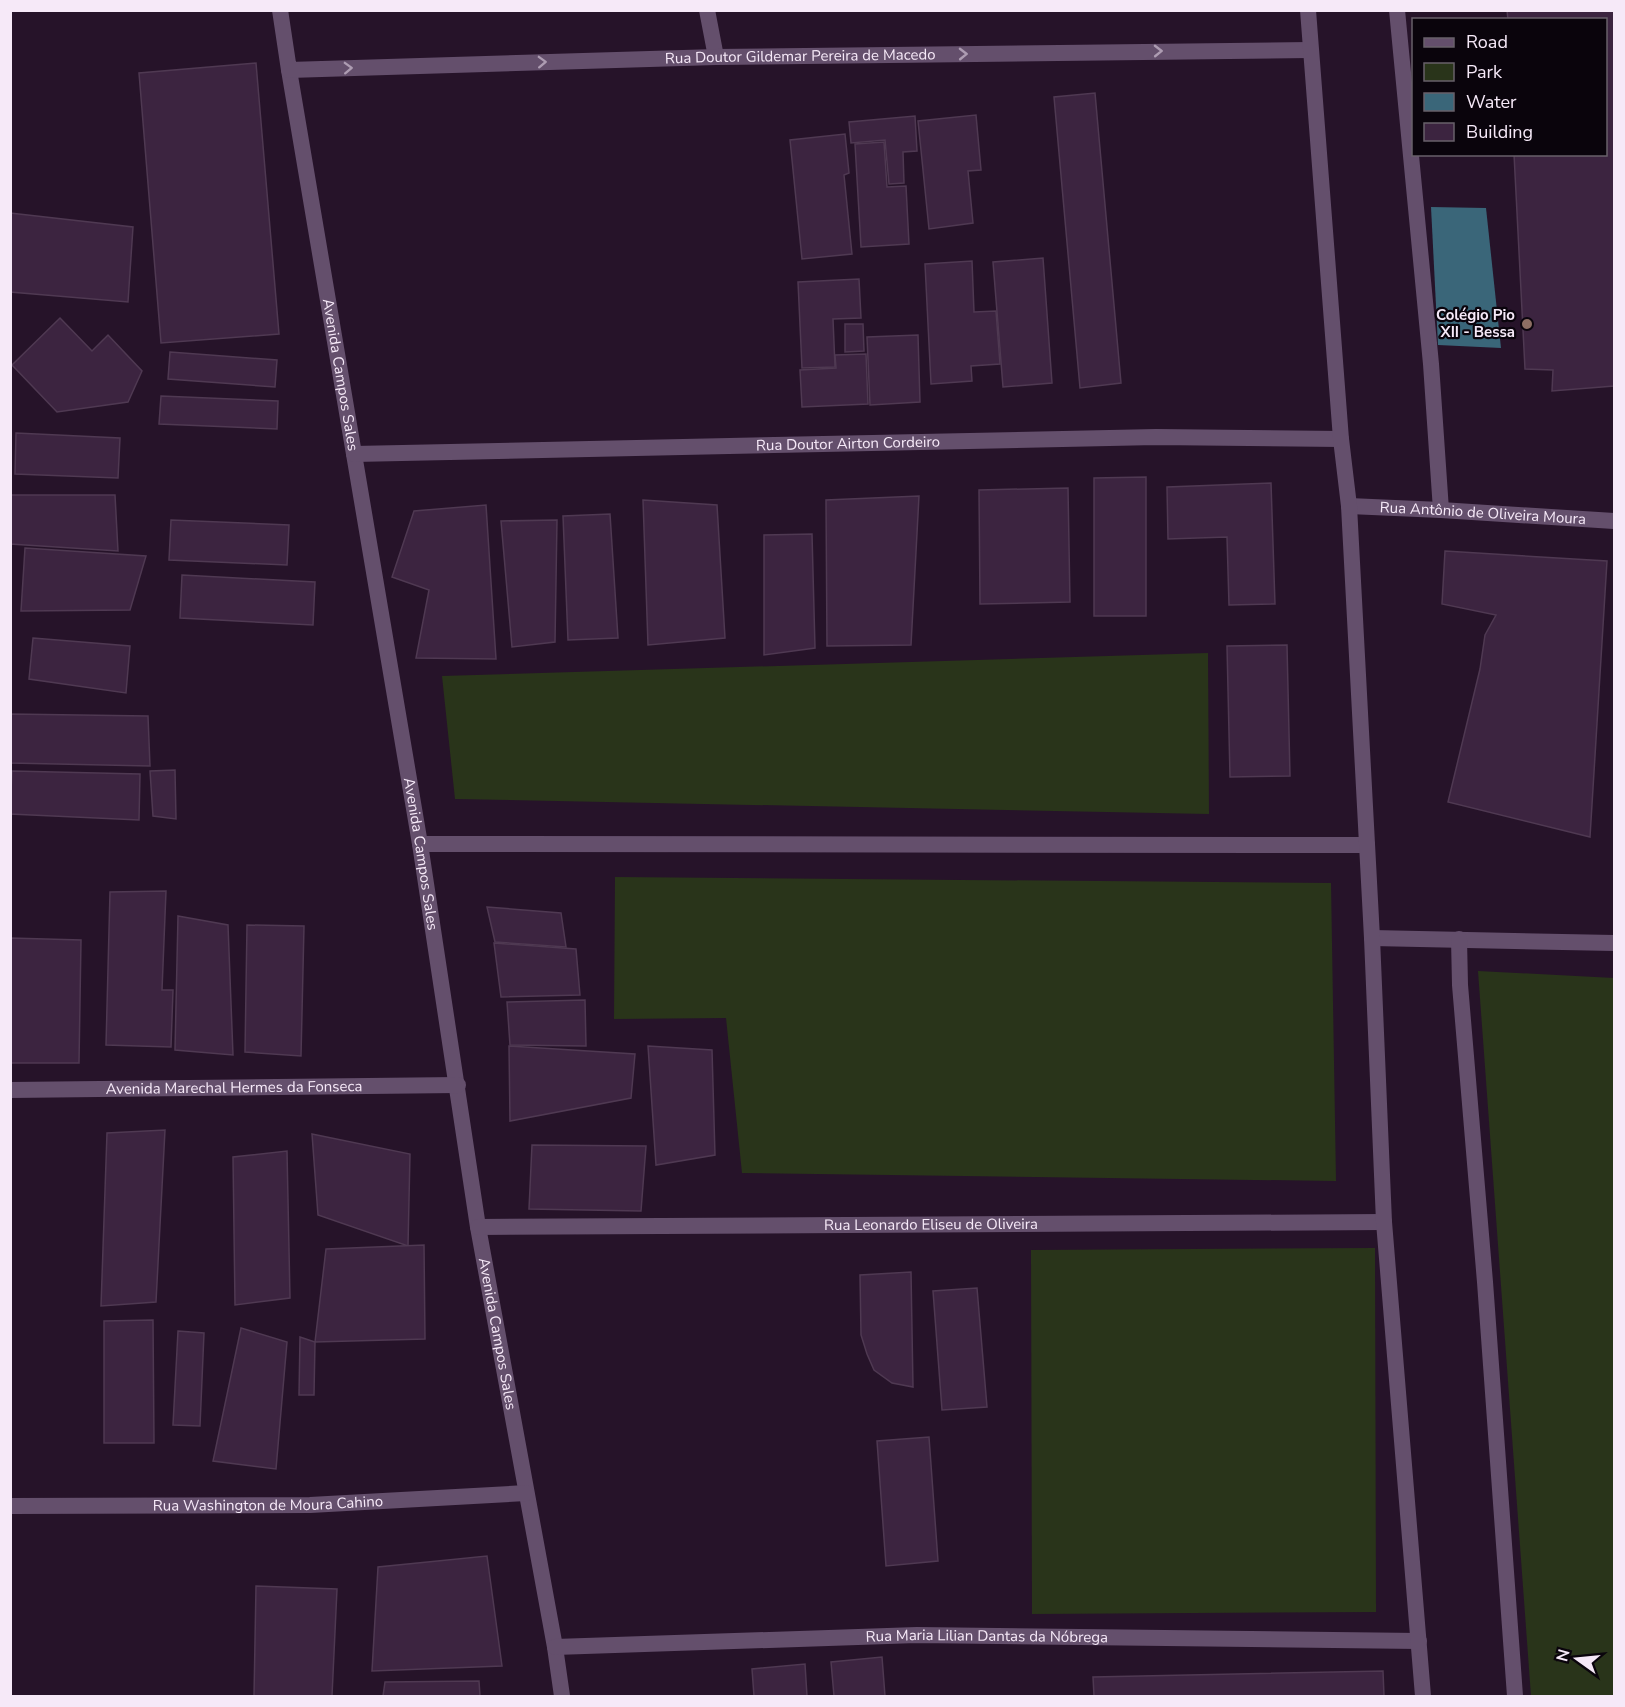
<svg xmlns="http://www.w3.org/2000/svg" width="1625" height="1707" viewBox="0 0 1625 1707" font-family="'Nunito Sans',sans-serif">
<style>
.green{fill:#29341a}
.water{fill:#3a6679}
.building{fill:#3c2440;stroke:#4f3952;stroke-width:1.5}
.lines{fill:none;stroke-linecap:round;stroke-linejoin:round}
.minor{stroke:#644f6c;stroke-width:16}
.tertiary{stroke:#644f6c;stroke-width:16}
.oneway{stroke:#ad9cb2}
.education-dot{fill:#8d6e63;stroke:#0a040c;stroke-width:2}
.labels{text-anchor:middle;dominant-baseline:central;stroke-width:4.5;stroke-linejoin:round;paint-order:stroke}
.street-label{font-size:15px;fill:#f6e9f8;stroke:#0a040c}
.poi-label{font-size:15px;font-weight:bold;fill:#f6e9f8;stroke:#0a040c;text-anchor:end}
</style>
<rect width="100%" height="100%" fill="#261329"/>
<g class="green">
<polygon points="1208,653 1209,814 455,799 442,676"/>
<polygon points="615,877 1331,883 1336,1181 742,1173 726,1018 614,1019"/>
<polygon points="1478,971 1614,978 1614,1696 1531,1696"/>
<polygon points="1375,1248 1376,1612 1032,1614 1031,1250"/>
</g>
<polygon class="water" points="1431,207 1486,208 1501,348 1438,345"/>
<g class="building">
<polygon points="1507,10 1614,10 1614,386 1552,391 1553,370 1525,369 1514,154 1606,154 1606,20 1508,20"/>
<polygon points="256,63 279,334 161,343 139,73"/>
<polygon points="1095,93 1121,383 1080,388 1054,97"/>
<polygon points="976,115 981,170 968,171 973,223 929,229 918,121"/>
<polygon points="915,116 917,151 903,152 904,183 889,184 885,140 851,143 849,122"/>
<polygon points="845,134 849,173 844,175 852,254 802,259 790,140"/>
<polygon points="884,142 887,187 906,186 909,244 861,247 855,144"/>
<polygon points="10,213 133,227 128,302 10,292"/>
<polygon points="1043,258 1052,383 1003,387 993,262"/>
<polygon points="972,261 974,312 996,311 1000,364 971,366 972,381 931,384 925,264"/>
<polygon points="859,279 861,318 833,319 835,367 802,368 798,282"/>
<polygon points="60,318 92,351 108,335 142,371 128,402 57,412 12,365"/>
<polygon points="845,324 863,324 864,351 845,352"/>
<polygon points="918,335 920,402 870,405 867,337"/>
<polygon points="170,352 277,360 275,387 168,379"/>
<polygon points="866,354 868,404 802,407 800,370 836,368 835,355"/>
<polygon points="161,396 278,401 277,429 159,424"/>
<polygon points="16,433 120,438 118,478 15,474"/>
<polygon points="1146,477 1146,616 1094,616 1094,478"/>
<polygon points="1271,483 1275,604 1229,605 1227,537 1168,539 1167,487"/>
<polygon points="1068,488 1070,602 980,604 979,490"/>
<polygon points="10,495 115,495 118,551 10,544"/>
<polygon points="919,496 911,645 827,646 826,500"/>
<polygon points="643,500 717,505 725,638 648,645"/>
<polygon points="486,505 496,659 416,658 429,590 392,577 414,511"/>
<polygon points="610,514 618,638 568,640 563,516"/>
<polygon points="171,520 289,525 287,565 169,560"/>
<polygon points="557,520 555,642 512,647 501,521"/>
<polygon points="812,534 815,648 764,655 764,535"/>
<polygon points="25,548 146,556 130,610 21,611"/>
<polygon points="1445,551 1607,561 1590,837 1448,802 1480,669 1485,635 1496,615 1442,604"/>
<polygon points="182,575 315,582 313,625 180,618"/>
<polygon points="33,638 130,646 126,693 29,679"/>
<polygon points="1287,645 1290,776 1230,777 1227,646"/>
<polygon points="10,714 148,716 150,766 10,763"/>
<polygon points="175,770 176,819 153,816 150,771"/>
<polygon points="12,771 140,774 139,820 10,814"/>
<polygon points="166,891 162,990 173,990 171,1047 106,1045 110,892"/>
<polygon points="487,907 561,913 566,947 495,942"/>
<polygon points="178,916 228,925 233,1055 175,1050"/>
<polygon points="247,925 304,926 301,1056 245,1052"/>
<polygon points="10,938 81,940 79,1063 10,1063"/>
<polygon points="494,943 576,949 580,995 501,997"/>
<polygon points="585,1000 586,1046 510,1045 507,1002"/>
<polygon points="509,1046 635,1054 631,1098 510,1121"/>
<polygon points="648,1046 712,1050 715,1155 656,1165"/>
<polygon points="165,1130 156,1302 101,1306 107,1133"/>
<polygon points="312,1134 410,1154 408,1246 318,1215"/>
<polygon points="532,1145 646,1146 641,1211 529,1209"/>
<polygon points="287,1151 290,1298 235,1305 233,1157"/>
<polygon points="424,1245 425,1339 315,1342 326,1249"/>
<polygon points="911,1272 913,1387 892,1383 874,1370 867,1354 861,1335 860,1275"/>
<polygon points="977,1288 987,1407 942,1410 933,1291"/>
<polygon points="153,1320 154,1443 104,1443 104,1321"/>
<polygon points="241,1328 287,1342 276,1469 213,1461"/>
<polygon points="178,1331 204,1333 200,1426 173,1425"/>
<polygon points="300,1337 315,1342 314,1395 299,1395"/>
<polygon points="929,1437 938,1561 886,1566 877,1441"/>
<polygon points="487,1556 502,1666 372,1671 378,1567"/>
<polygon points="256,1586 337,1589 332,1696 254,1696"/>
<polygon points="882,1657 885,1696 834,1696 831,1662"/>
<polygon points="805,1664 807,1696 754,1696 752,1669"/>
<polygon points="1383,1671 1384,1696 1094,1696 1093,1677"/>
<polygon points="479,1681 480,1696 383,1696 385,1682"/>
</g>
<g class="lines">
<g class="minor">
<polyline points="707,10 716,57"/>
<polyline points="1397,10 1431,364 1441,510"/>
<path id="s1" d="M289 70 420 844 478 1227 555 1647 562 1696"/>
<path id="s2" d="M354 454 1156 437 1341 439"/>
<path id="s3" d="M1349 506 1441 510 1614 521"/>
<polyline points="420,844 1367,845"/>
<polyline points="1372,938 1614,943"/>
<polyline points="1459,939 1460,985 1485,1282 1515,1696"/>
<path id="s4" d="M10 1090 458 1085"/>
<path id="s5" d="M478 1227 1384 1222"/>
<path id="s6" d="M10 1506 310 1505 526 1493"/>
<path id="s7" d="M555 1647 917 1635 1419 1641"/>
</g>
<g class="tertiary">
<path id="s8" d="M280 10 289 70 716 57 1310 50"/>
<polyline points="1308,10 1341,439 1349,506 1372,938 1384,1222 1423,1696"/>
</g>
</g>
<defs><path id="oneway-chevron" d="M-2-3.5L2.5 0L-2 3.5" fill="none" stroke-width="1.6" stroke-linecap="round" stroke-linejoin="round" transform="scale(1.5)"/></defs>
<g class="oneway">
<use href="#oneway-chevron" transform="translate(1158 51) rotate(-1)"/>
<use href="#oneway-chevron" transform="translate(963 54) rotate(-1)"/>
<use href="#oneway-chevron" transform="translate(542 62) rotate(-2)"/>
<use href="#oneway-chevron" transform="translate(348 68) rotate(-2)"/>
</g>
<circle class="education-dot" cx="1527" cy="324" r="6"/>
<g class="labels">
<g class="street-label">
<text stroke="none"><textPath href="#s8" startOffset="572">Rua Doutor Gildemar Pereira de Macedo</textPath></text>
<text stroke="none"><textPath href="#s1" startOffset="309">Avenida Campos Sales</textPath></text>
<text stroke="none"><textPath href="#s2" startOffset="494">Rua Doutor Airton Cordeiro</textPath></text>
<text stroke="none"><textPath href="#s3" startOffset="134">Rua Antônio de Oliveira Moura</textPath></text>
<text stroke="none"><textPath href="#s1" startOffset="795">Avenida Campos Sales</textPath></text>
<text stroke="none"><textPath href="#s4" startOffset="224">Avenida Marechal Hermes da Fonseca</textPath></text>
<text stroke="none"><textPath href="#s5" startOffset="453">Rua Leonardo Eliseu de Oliveira</textPath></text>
<text stroke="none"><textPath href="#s1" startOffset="1281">Avenida Campos Sales</textPath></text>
<text stroke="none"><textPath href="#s6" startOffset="258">Rua Washington de Moura Cahino</textPath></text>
<text stroke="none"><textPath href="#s7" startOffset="432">Rua Maria Lilian Dantas da Nóbrega</textPath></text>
</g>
<g class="poi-label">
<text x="1515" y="315">Colégio Pio<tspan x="1515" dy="17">XII - Bessa</tspan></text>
</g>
</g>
<rect width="1625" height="1707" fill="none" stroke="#f6e9f8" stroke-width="24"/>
<rect x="1412" y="18" width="195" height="138" fill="#0a040c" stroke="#68606a" stroke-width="1.5"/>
<rect x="1424" y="38" width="30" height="9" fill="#644f6c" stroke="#68606a" stroke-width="1.5"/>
<text x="1466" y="48" font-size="18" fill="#f6e9f8">Road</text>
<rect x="1424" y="63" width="30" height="18" fill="#29341a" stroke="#68606a" stroke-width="1.5"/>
<text x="1466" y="78" font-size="18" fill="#f6e9f8">Park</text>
<rect x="1424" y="93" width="30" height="18" fill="#3a6679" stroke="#68606a" stroke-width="1.5"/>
<text x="1466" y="108" font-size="18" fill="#f6e9f8">Water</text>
<rect x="1424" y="123" width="30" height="18" fill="#3c2440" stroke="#68606a" stroke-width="1.5"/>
<text x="1466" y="138" font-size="18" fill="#f6e9f8">Building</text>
<g transform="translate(1577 1659) rotate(285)" stroke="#0a040c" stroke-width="4.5" paint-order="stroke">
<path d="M0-4.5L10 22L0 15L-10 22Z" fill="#f6e9f8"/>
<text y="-9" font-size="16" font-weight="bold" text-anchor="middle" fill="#f6e9f8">N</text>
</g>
</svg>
